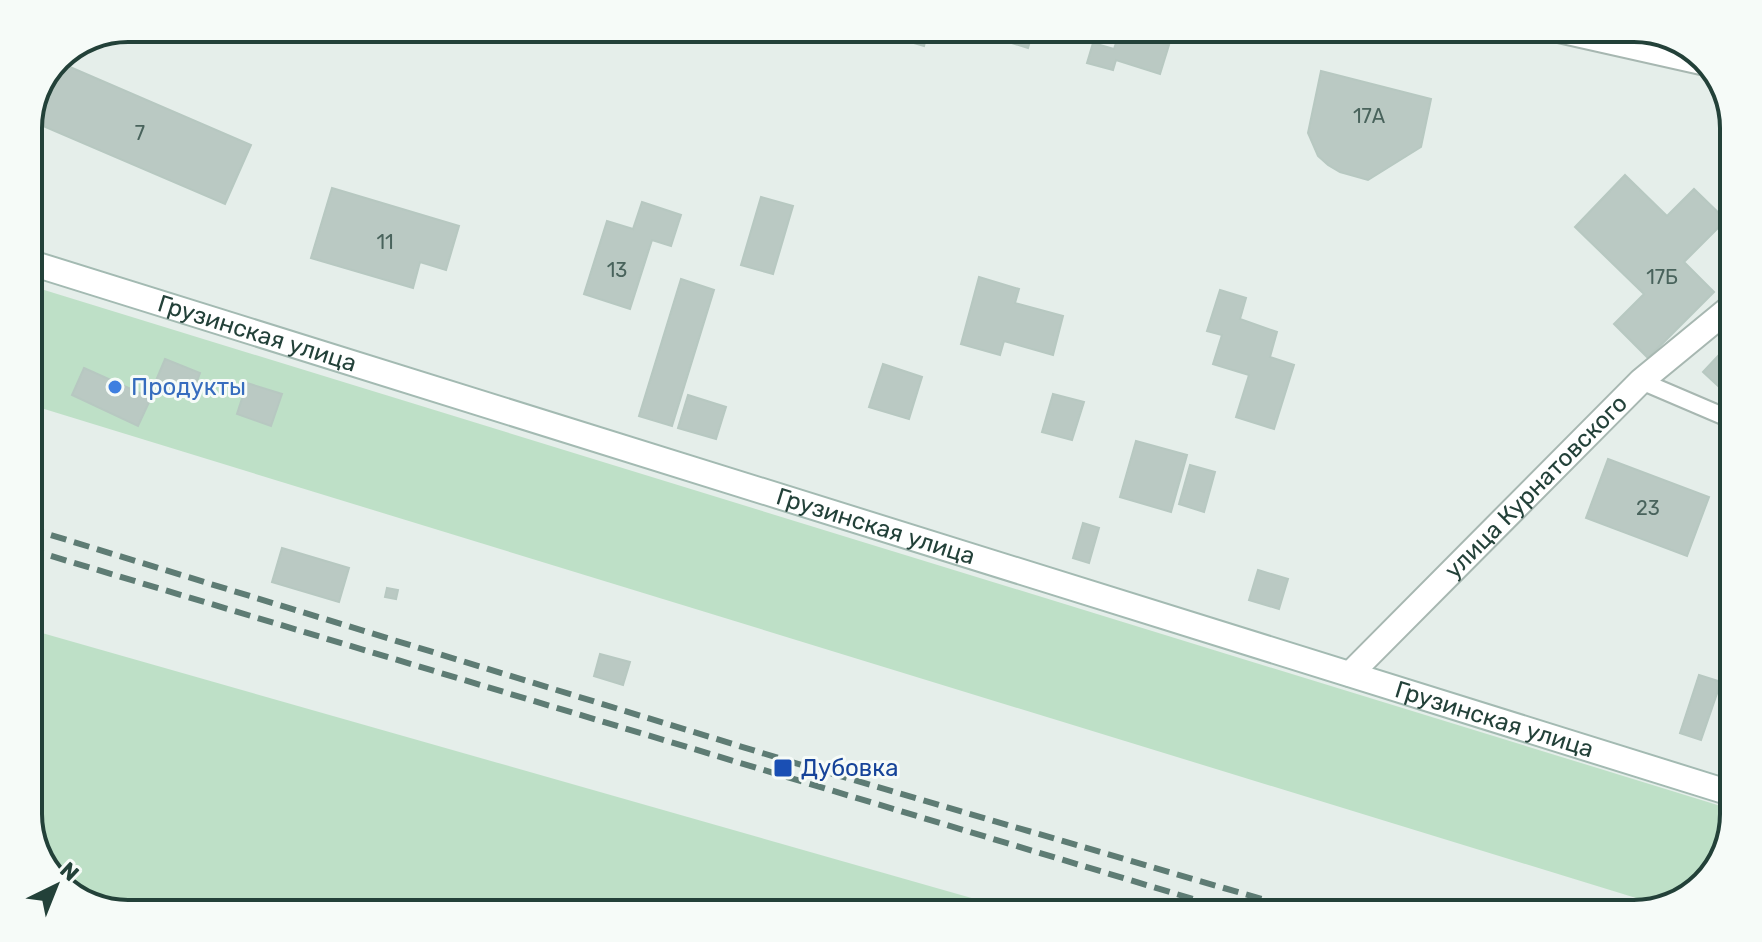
<svg xmlns="http://www.w3.org/2000/svg" width="1762" height="942" viewBox="0 0 1762 942" font-family="Rubik,sans-serif">
<style>
.green{fill:#bee0c7}
.building{fill:#bac9c3;stroke:#b7c8c1;stroke-width:2}
.lines{fill:none;stroke-linecap:round;stroke-linejoin:round}
.lane-casing{stroke:#a7b7b1;stroke-width:20}
.street-casing{stroke:#a7b7b1;stroke-width:28}
.secondary-casing{stroke:#a3bab2;stroke-width:28}
.lane{stroke:#fff;stroke-width:16}
.street{stroke:#fff;stroke-width:24}
.secondary{stroke:#fff;stroke-width:24}
.rail{stroke:#5e7c74;stroke-width:6;stroke-dasharray:16 8;stroke-linecap:butt}
.shop-dot{fill:#3f7fe0;stroke:#f6fbf8;stroke-width:3}
.transit-dot{fill:#1a4fb4;stroke:#f6fbf8;stroke-width:3}
.labels{text-anchor:middle;dominant-baseline:central;stroke-width:6;stroke-linejoin:round;paint-order:stroke}
.number-label{font-size:20px;fill:#49635c}
.street-label{font-size:24px;fill:#234139;stroke:#f6fbf8}
.shop-label{font-size:24px;fill:#366cbe;stroke:#f6fbf8;text-anchor:start}
.transit-label{font-size:24px;fill:#164399;stroke:#f6fbf8;text-anchor:start}
.rim{fill:none;stroke:#234139;stroke-width:4}
</style>
<rect width="100%" height="100%" fill="#e5eeea"/>
<g class="green">
<polygon points="28,285 1724,807 1723,859 1684,900 1662,906 28,404"/>
<polygon points="28,629 1028,914 128,914 83,904 45,869 28,821"/>
</g>
<g class="building">
<polygon points="900,28 929,28 924,46 897,38"/>
<polygon points="988,28 1034,28 1028,48 986,35"/>
<polygon points="1120,31 1169,45 1160,74 1116,60 1113,70 1087,63 1093,43 1114,49"/>
<polygon points="56,61 251,145 225,204 29,120"/>
<polygon points="1321,71 1431,99 1421,147 1368,180 1340,172 1328,165 1318,156 1308,133"/>
<polygon points="1625,175 1667,216 1694,189 1726,220 1684,262 1714,292 1648,358 1614,324 1644,294 1575,227"/>
<polygon points="332,188 459,226 446,270 420,262 413,288 311,258"/>
<polygon points="761,197 793,206 773,274 741,265"/>
<polygon points="642,202 681,215 671,246 652,240 630,309 584,294 607,221 633,229"/>
<polygon points="979,277 1019,289 1015,303 1063,316 1053,355 1004,341 1000,355 961,344"/>
<polygon points="681,279 714,290 672,426 639,416"/>
<polygon points="1220,290 1246,298 1240,319 1277,332 1270,357 1294,365 1274,429 1236,417 1249,375 1213,364 1222,335 1207,331"/>
<polygon points="1731,342 1730,397 1703,372"/>
<polygon points="165,359 200,373 191,397 155,383"/>
<polygon points="883,364 922,377 909,419 869,407"/>
<polygon points="84,368 151,398 138,426 72,395"/>
<polygon points="247,383 282,394 271,426 237,414"/>
<polygon points="1053,394 1084,402 1072,440 1042,432"/>
<polygon points="688,395 726,407 716,439 678,428"/>
<polygon points="1136,441 1187,455 1171,512 1120,497"/>
<polygon points="1608,459 1709,497 1687,556 1586,518"/>
<polygon points="1190,465 1215,472 1204,512 1179,504"/>
<polygon points="1083,523 1099,528 1089,563 1073,558"/>
<polygon points="282,548 349,568 339,602 272,582"/>
<polygon points="1258,570 1288,579 1279,609 1249,600"/>
<polygon points="387,588 398,590 396,599 385,597"/>
<polygon points="600,654 630,662 623,685 594,676"/>
<polygon points="1699,675 1721,682 1701,740 1680,733"/>
<polygon points="534,907 560,914 532,914"/>
</g>
<g class="lines">
<defs>
<polyline id="lane" points="1641,381 1730,419"/>
<g id="street">
<polyline points="1550,28 1706,63"/>
<path id="s1" d="M1350 674 1641 381 1731 307"/>
</g>
<g id="secondary">
<path id="s2" d="M28 262 1724 791"/>
</g>
</defs>
<use href="#lane" class="lane-casing"/>
<use href="#street" class="street-casing"/>
<use href="#secondary" class="secondary-casing"/>
<use href="#lane" class="lane"/>
<use href="#street" class="street"/>
<use href="#secondary" class="secondary"/>
<g class="rail">
<polyline points="28,528 785,760 1313,914"/>
<polyline points="28,549 1243,914"/>
</g>
</g>
<circle class="shop-dot" cx="115" cy="387" r="8"/>
<rect class="transit-dot" x="773" y="758" width="20" height="20" rx="4"/>
<g class="labels">
<g class="number-label">
<text x="1369" y="116">17А</text>
<text x="140" y="133">7</text>
<text x="385" y="242">11</text>
<text x="617" y="270">13</text>
<text x="1662" y="277">17Б</text>
<text x="1648" y="508">23</text>
</g>
<g class="street-label">
<text stroke="none"><textPath href="#s2" startOffset="240">Грузинская улица</textPath></text>
<text stroke="none"><textPath href="#s1" startOffset="264">улица Курнатовского</textPath></text>
<text stroke="none"><textPath href="#s2" startOffset="888">Грузинская улица</textPath></text>
<text stroke="none"><textPath href="#s2" startOffset="1536">Грузинская улица</textPath></text>
</g>
<g class="shop-label">
<text x="131" y="387">Продукты</text>
</g>
<g class="transit-label">
<text x="801" y="768">Дубовка</text>
</g>
</g>
<path d="M0 0H1762V942H0ZM128 42H1634A86 86 0 0 1 1720 128V814A86 86 0 0 1 1634 900H128A86 86 0 0 1 42 814V128A86 86 0 0 1 128 42Z" fill="#f6fbf8" fill-rule="evenodd"/>
<path class="rim" d="M128 42H1634A86 86 0 0 1 1720 128V814A86 86 0 0 1 1634 900H128A86 86 0 0 1 42 814V128A86 86 0 0 1 128 42Z"/>
<g transform="translate(56 886) rotate(43)" stroke="#f6fbf8" stroke-width="6" paint-order="stroke">
<path d="M0-6L14 30L0 20L-14 30Z" fill="#234139"/>
<text y="-12" font-size="22" font-weight="bold" text-anchor="middle" fill="#234139">N</text>
</g>
</svg>
